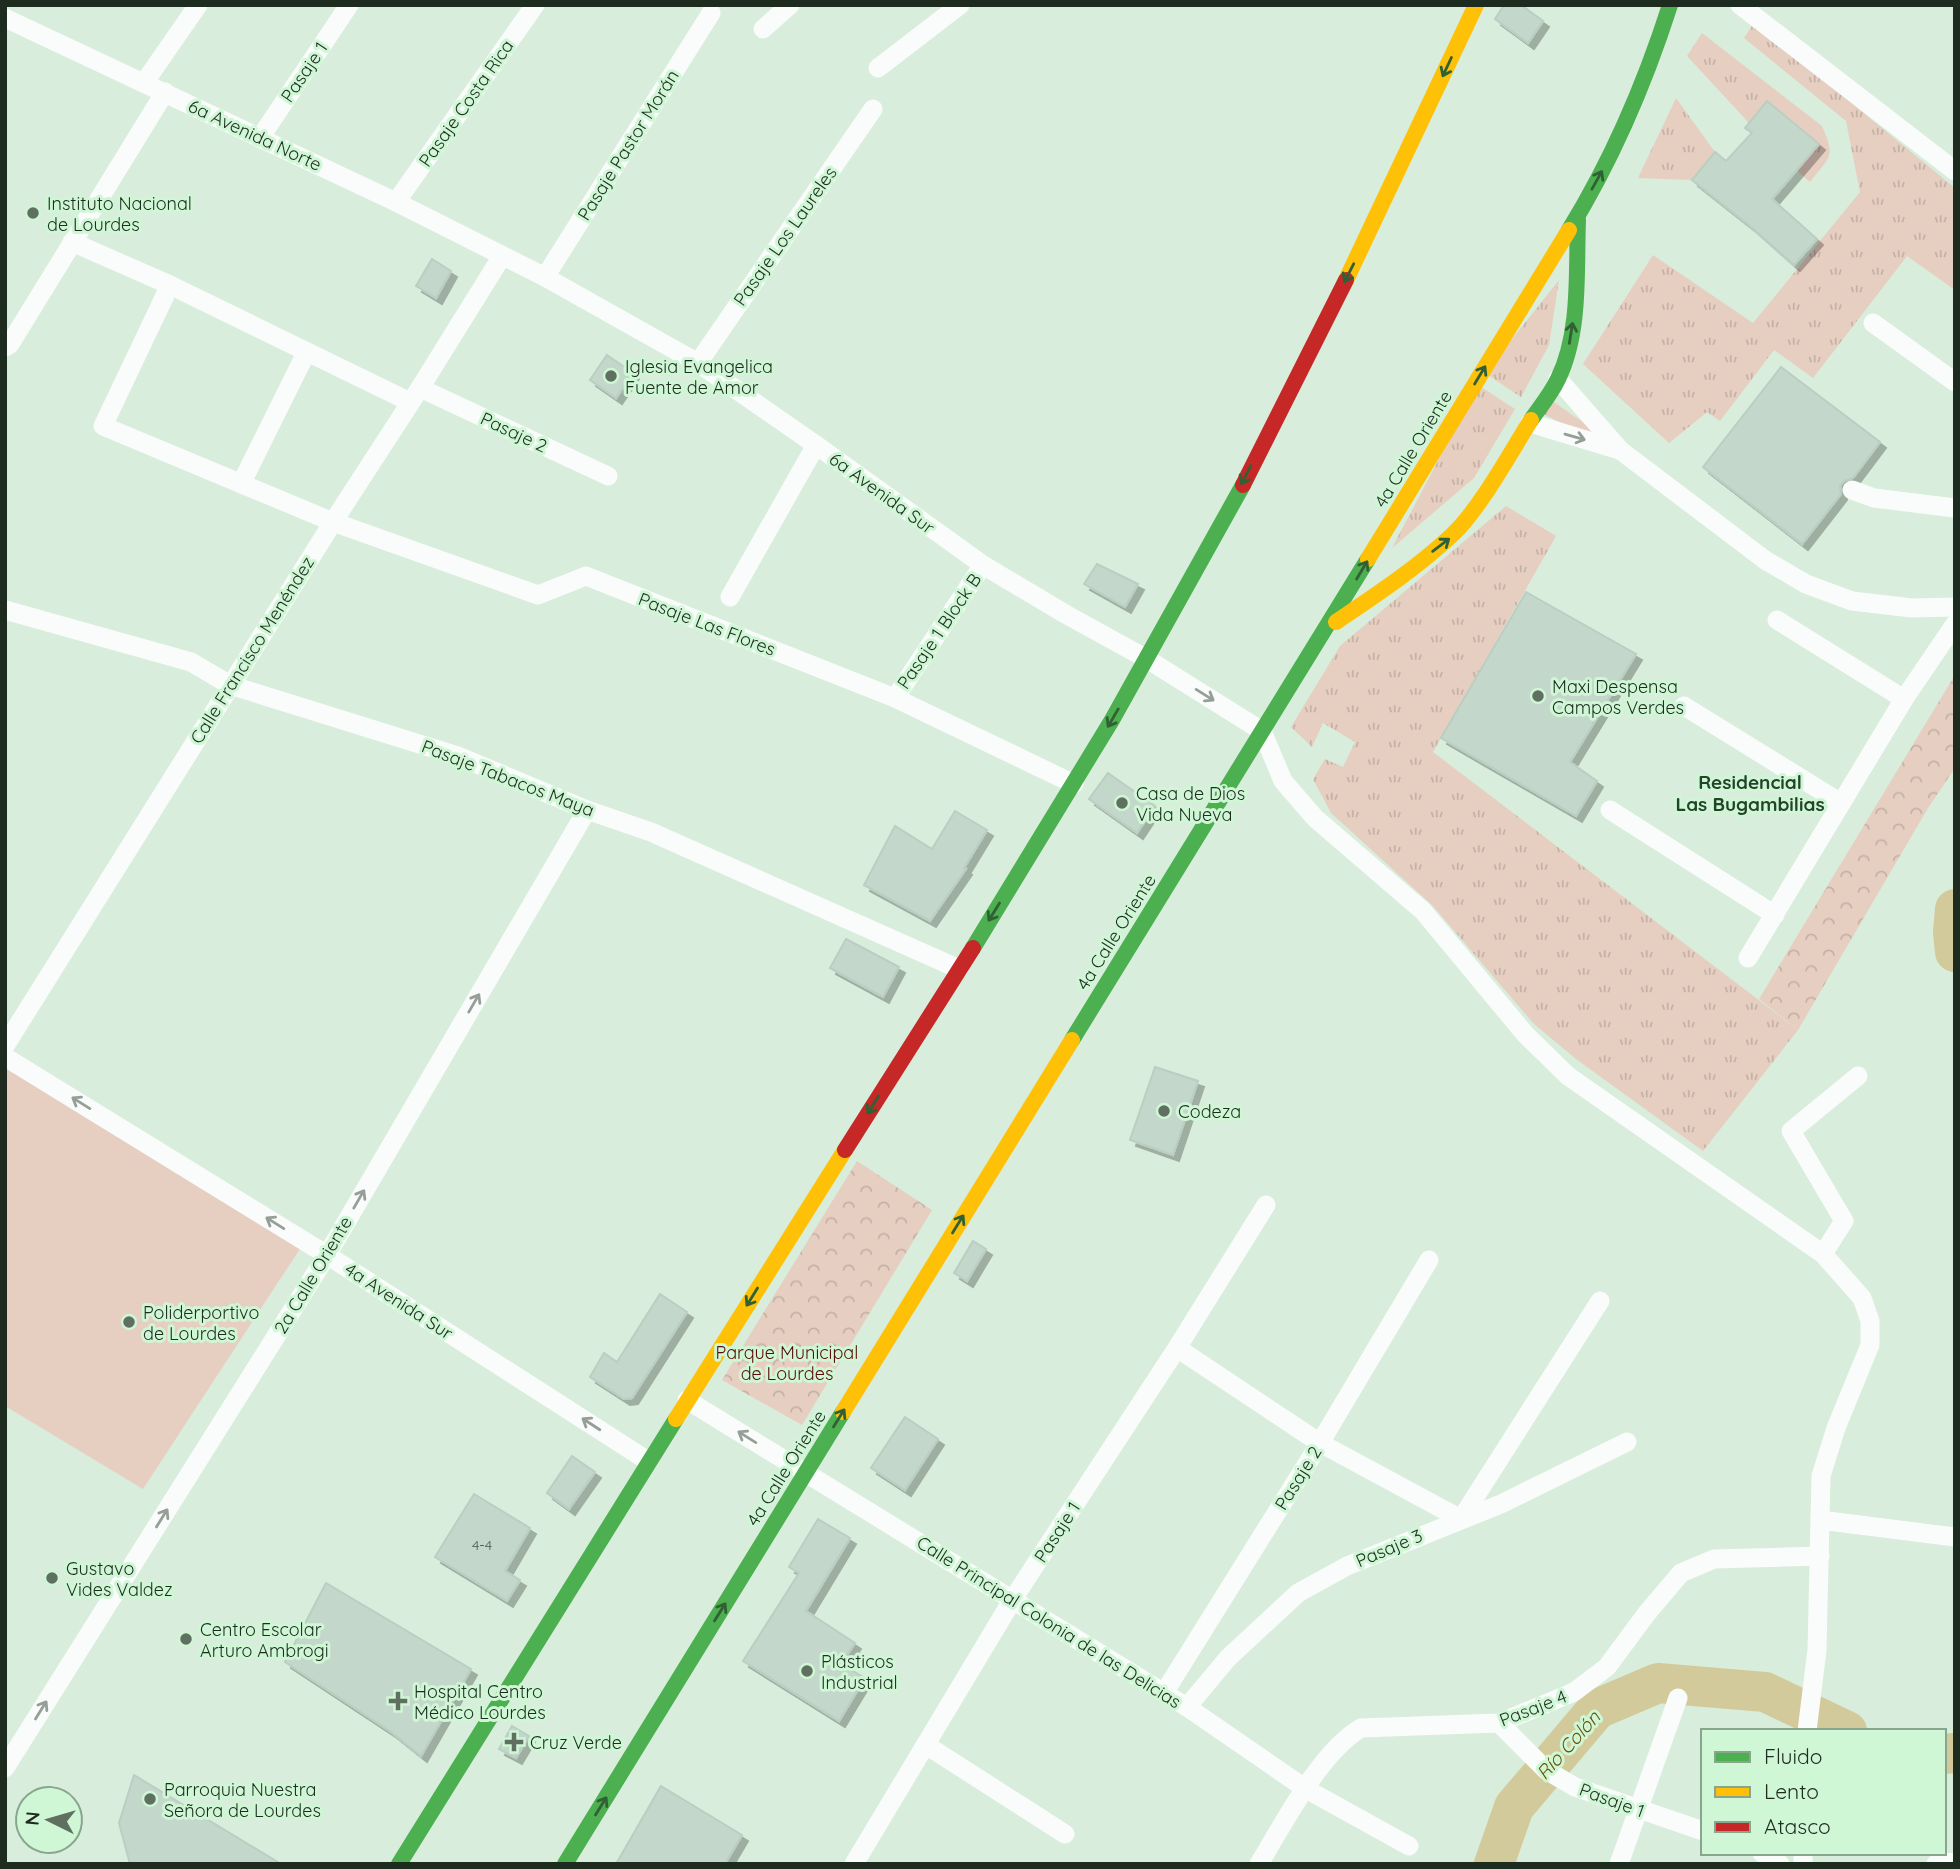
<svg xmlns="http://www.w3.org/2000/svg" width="1960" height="1869" viewBox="0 0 1960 1869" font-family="Quicksand,sans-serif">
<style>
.grass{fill:url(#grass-tufts)}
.forest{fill:url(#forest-crowns)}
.pitch{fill:#e6cec1}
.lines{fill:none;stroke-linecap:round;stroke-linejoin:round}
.river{stroke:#d3ca9b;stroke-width:40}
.building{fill:#c4d7cb;stroke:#bacec2;stroke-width:2;filter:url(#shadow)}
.street{stroke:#f9fcfa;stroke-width:19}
.fast{stroke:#4caf50;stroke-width:16}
.slow{stroke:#ffc107;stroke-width:16}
.jam{stroke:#c62828;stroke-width:16}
.oneway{stroke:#306033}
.oneway2{stroke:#969e98}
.poi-dot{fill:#5f7061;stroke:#cff6d5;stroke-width:2.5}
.labels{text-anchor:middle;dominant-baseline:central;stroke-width:6;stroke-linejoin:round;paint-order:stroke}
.number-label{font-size:14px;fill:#48584c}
.street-label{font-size:18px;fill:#1e2c20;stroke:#cff6d5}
.poi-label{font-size:18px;fill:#1e2c20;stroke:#cff6d5;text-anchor:start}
.park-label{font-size:18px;fill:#590b06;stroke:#cff6d5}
.neighbourhood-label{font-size:19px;font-weight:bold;fill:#23442a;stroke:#cff6d5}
.water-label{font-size:19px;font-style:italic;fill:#69530a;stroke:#cff6d5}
</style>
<defs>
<pattern id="grass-tufts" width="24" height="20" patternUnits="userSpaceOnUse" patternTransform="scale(1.75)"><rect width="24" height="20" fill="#e6cec1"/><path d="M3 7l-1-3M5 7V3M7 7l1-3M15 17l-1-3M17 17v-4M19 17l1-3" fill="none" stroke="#c5b1a6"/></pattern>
<pattern id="forest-crowns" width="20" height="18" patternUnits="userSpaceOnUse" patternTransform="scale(1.75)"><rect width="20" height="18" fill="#e6cec1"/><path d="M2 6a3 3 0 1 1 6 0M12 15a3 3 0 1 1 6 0" fill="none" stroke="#c5b1a6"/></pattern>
<filter id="shadow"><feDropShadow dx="6" dy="6" stdDeviation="0" flood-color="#0004"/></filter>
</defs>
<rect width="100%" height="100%" fill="#d8eddb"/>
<g class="grass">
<polygon points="1754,23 1955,188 1955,290 1907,256 1813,378 1774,350 1720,421 1707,412 1669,443 1583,364 1653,255 1753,323 1860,192 1846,121 1744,38"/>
<path d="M1702 33 1822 126C1836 158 1830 156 1810 182L1797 171 1819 144 1767 101 1749 123 1687 56Z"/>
<polygon points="1676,98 1715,152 1692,180 1638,178"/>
<polygon points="1559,280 1549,345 1521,397 1485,373"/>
<polygon points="1478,385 1515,409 1474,478 1392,548"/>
<polygon points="1545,396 1597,432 1593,438 1537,411"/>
<polygon points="1506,506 1556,536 1433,752 1798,1030 1703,1151 1576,1059 1534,1024 1433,906 1331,813 1313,779 1325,759 1343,767 1355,742 1323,723 1312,747 1291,727 1340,646"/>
</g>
<g class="forest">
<polygon points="1955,675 1955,768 1928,808 1798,1030 1759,999"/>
<polygon points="857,1161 932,1210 802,1425 722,1380"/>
</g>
<polygon class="pitch" points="5,1065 307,1238 143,1489 5,1406"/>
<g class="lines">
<g class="river">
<polyline points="1955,909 1953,932 1955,952"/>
<polyline points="1944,1754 1955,1753"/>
<polyline points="1494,1864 1514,1807 1597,1709 1658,1683 1765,1692 1847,1731"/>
</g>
</g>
<g class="building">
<polygon points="1504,5 1521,5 1543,21 1528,43 1495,19"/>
<polygon points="1767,101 1819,144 1772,199 1817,239 1794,265 1750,226 1692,180 1715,152 1726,161 1752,133 1745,128"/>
<polygon points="432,259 451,271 436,298 416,286"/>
<polygon points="607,355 633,373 616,398 590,380"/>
<polygon points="1781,367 1880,442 1853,478 1844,481 1840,486 1841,494 1802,544 1703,467"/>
<polygon points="1097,564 1138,584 1125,607 1084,584"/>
<polygon points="1526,592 1636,654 1570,762 1597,781 1576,816 1441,738"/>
<polygon points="1108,773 1155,806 1137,833 1089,799"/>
<polygon points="955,811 987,830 964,868 966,869 930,921 864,885 895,826 932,849"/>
<polygon points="846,939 899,967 883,997 830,968"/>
<polygon points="1155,1067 1198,1081 1173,1155 1130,1140"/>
<polygon points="973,1241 986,1249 967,1281 954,1273"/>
<polygon points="660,1294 687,1312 632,1398 624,1399 590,1377 604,1353 617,1362"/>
<polygon points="905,1417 938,1439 905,1490 871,1468"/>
<polygon points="572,1456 595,1472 569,1509 547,1493"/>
<polygon points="474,1494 530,1528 505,1571 520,1580 507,1601 435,1557"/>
<polygon points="818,1519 850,1538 806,1611 855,1643 841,1664 865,1678 839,1721 743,1661 799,1573 789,1567"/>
<polygon points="326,1583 471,1669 421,1756 391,1732 285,1662"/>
<polygon points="512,1726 529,1736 516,1758 499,1749"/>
<polygon points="134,1775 281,1864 130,1864 119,1823"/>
<polygon points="661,1786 742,1835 725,1864 616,1864"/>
</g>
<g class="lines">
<g class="street">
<polyline points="1740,5 1955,171"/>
<polyline points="5,18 396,202 545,277 698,363 816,445 983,565 1067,615 1147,659 1262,731 1283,781 1315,818 1423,911 1525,1034 1568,1076 1823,1254 1862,1298 1870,1321 1870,1345 1836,1428 1821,1476 1817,1650 1807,1731"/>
<polyline points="763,29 790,5"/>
<polyline points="878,68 960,5"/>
<polyline points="144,83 198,5"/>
<polyline points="260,138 349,5"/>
<polyline points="396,202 535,5"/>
<polyline points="72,242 170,285 410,402"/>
<polyline points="545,277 711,13"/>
<polyline points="170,285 103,426 333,522 538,595 586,576 895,698 1074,784"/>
<polyline points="1873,323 1955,382"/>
<polyline points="5,347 10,344 165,92"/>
<polyline points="698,363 873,109"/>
<polyline points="1558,379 1620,450 1765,560 1806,584 1852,601 1912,608 1955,607"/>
<polyline points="420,388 608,476"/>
<polyline points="1530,423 1619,450"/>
<polyline points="241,484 306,353"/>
<polyline points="1852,490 1874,498 1955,508"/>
<polyline points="730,597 816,445"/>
<polyline points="5,610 191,662 230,685 458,756 587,810 651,832 959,969"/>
<polyline points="1777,620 1904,699"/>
<polyline points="895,698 983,565"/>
<polyline points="1684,706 1841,803"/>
<polyline points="1610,810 1775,915"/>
<polyline points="1748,958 1904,699 1955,624"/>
<polyline points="5,1046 333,522 420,388 502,256"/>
<polyline points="5,1057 327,1255 648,1461"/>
<polyline points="1823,1254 1844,1221 1791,1131 1858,1076"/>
<polyline points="1177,1348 1320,1443 1461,1519 1600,1301"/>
<polyline points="687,1400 1187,1707 1306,1789 1409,1846"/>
<polyline points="1820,1520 1955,1537"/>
<polyline points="1164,1693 1320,1443 1429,1260"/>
<polyline points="1187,1707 1228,1658 1298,1593 1347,1566 1501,1504 1627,1442"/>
<polyline points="1499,1723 1546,1770 1575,1787 1703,1831"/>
<polyline points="926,1745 1065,1834"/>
<polyline points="5,1768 327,1255 587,810"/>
<polyline points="1762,1853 1780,1864"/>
<polyline points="1803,1853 1803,1864"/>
<polyline points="854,1864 1013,1599 1177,1348 1266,1205"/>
<path d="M1259 1864C1284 1823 1320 1752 1361 1728L1499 1723 1574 1692 1607 1667 1647 1613 1681 1573 1714 1559 1820 1556"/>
<polyline points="1619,1864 1678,1698"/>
<polyline points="1936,1864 1955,1862"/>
</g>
<g class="fast">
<path d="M1569 230C1612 160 1645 83 1670 5"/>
<path d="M1531 420C1540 407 1551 394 1558 379 1581 332 1576 271 1578 220"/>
<polyline points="973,948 1112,720 1243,485"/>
<polyline points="1072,1040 1368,559"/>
<polyline points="399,1864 676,1419"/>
<polyline points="565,1864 843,1412"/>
</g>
<g class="slow">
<polyline points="1346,280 1476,5"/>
<polyline points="1368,559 1569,230"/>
<path d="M1336 622C1376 595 1417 568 1452 535 1480 509 1510 453 1531 420"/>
<polyline points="843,1412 1072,1040"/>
<polyline points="676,1419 845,1150"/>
</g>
<g class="jam">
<polyline points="1243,485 1346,280"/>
<polyline points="845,1150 973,948"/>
</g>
</g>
<defs><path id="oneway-shaft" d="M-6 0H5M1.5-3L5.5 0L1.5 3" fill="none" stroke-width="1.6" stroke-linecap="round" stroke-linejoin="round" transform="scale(1.75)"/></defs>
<g class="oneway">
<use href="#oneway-shaft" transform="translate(1447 67) rotate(115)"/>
<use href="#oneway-shaft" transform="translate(1597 180) rotate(-61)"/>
<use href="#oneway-shaft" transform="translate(1349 273) rotate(117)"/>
<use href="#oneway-shaft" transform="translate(1571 333) rotate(-81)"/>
<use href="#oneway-shaft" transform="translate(1480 375) rotate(-59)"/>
<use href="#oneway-shaft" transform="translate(1246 475) rotate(117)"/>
<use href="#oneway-shaft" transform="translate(1441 545) rotate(-37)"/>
<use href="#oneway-shaft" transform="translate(1362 570) rotate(-59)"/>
<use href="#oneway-shaft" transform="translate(1113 718) rotate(120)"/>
<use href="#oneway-shaft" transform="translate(994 912) rotate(122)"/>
<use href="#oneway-shaft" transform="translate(873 1105) rotate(122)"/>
<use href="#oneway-shaft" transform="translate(958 1224) rotate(-58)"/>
<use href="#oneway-shaft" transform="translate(752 1297) rotate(122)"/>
<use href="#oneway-shaft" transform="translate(839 1418) rotate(-58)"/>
<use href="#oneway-shaft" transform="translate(720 1612) rotate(-58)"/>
<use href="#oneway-shaft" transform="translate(601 1806) rotate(-58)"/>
</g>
<g class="oneway2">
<use href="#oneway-shaft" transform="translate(1575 437) rotate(16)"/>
<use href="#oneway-shaft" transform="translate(1205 695) rotate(32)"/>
<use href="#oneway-shaft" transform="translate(474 1003) rotate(-60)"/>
<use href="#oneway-shaft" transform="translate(81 1103) rotate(-148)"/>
<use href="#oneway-shaft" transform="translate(359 1199) rotate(-60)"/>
<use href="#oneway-shaft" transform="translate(275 1223) rotate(-148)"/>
<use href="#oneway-shaft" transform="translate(591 1424) rotate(-147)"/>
<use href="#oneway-shaft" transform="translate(747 1437) rotate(-148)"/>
<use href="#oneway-shaft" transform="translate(162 1518) rotate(-58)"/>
<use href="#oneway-shaft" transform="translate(41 1710) rotate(-58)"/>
</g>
<g class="poi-dot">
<circle cx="33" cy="213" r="7"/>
<circle cx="611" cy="376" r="7"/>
<circle cx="1538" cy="696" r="7"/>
<circle cx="1122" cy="803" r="7"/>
<circle cx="1164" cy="1111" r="7"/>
<circle cx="129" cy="1322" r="7"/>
<circle cx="52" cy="1578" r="7"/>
<circle cx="186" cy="1639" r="7"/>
<circle cx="807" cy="1671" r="7"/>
<path d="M394.5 1690.5h7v7h7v7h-7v7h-7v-7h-7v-7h7z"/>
<path d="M510.5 1731.5h7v7h7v7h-7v7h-7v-7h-7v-7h7z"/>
<circle cx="150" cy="1799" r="7"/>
</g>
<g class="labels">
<g class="number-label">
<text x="482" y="1545">4-4</text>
</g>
<g class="street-label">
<text transform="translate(304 72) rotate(-56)">Pasaje 1</text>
<text transform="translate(466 103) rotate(-55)">Pasaje Costa Rica</text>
<text transform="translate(255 135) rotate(25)">6a Avenida Norte</text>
<text transform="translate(628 145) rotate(-58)">Pasaje Pastor Morán</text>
<text transform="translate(785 236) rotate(-55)">Pasaje Los Laureles</text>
<text transform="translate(514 432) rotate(25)">Pasaje 2</text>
<text transform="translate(1413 449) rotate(-59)">4a Calle Oriente</text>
<text transform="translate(882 493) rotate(36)">6a Avenida Sur</text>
<text transform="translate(707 624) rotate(21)">Pasaje Las Flores</text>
<text transform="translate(939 631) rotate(-56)">Pasaje 1 Block B</text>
<text transform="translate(252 650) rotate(-58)">Calle Francisco Menéndez</text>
<text transform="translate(508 778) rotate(21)">Pasaje Tabacos Maya</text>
<text transform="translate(1116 932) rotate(-58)">4a Calle Oriente</text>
<text transform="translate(313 1275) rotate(-59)">2a Calle Oriente</text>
<text transform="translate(399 1301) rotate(33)">4a Avenida Sur</text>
<text transform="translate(786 1468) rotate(-58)">4a Calle Oriente</text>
<text transform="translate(1298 1478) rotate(-58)">Pasaje 2</text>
<text transform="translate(1057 1532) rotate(-57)">Pasaje 1</text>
<text transform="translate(1389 1548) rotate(-23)">Pasaje 3</text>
<text transform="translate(1049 1622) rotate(32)">Calle Principal Colonia de las Delicias</text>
<text transform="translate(1533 1708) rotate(-21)">Pasaje 4</text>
<text transform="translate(1612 1800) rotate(20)">Pasaje 1</text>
</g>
<g class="poi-label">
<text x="47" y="203">Instituto Nacional<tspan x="47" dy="21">de Lourdes</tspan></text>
<text x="625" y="366">Iglesia Evangelica<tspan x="625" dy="21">Fuente de Amor</tspan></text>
<text x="1552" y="686">Maxi Despensa<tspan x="1552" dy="21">Campos Verdes</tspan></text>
<text x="1136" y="793">Casa de Dios<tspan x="1136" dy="21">Vida Nueva</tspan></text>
<text x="1178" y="1111">Codeza</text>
<text x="143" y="1312">Poliderportivo<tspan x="143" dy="21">de Lourdes</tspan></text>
<text x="66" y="1568">Gustavo<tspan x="66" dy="21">Vides Valdez</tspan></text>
<text x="200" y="1629">Centro Escolar<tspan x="200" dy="21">Arturo Ambrogi</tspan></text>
<text x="821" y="1661">Plásticos<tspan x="821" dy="21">Industrial</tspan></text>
<text x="414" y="1691">Hospital Centro<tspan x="414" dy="21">Médico Lourdes</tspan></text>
<text x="530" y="1742">Cruz Verde</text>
<text x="164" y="1789">Parroquia Nuestra<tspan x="164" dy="21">Señora de Lourdes</tspan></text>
</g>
<g class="park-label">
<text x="787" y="1352">Parque Municipal<tspan x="787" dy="21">de Lourdes</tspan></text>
</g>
<g class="neighbourhood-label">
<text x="1750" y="782">Residencial<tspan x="1750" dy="22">Las Bugambilias</tspan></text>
</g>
<g class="water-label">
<text transform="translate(1568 1745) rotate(-48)">Río Colón</text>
</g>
</g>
<rect width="1960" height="1869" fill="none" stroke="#1e2c20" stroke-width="14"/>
<rect x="1701" y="1729" width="245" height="126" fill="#cff6d5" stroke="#88a58d" stroke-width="2"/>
<rect x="1715" y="1752" width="35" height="10" fill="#4caf50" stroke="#88a58d" stroke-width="2"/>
<text x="1764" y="1764" font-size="21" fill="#1e2c20">Fluido</text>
<rect x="1715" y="1787" width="35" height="10" fill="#ffc107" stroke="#88a58d" stroke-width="2"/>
<text x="1764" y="1799" font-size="21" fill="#1e2c20">Lento</text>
<rect x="1715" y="1822" width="35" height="10" fill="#c62828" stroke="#88a58d" stroke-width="2"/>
<text x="1764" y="1834" font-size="21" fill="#1e2c20">Atasco</text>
<g transform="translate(49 1820) rotate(275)"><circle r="33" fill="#cff6d5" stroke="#88a58d" stroke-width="2"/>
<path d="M0-5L12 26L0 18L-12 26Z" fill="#5f7061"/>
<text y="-10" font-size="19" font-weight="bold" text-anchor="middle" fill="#1e2c20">N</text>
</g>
</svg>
